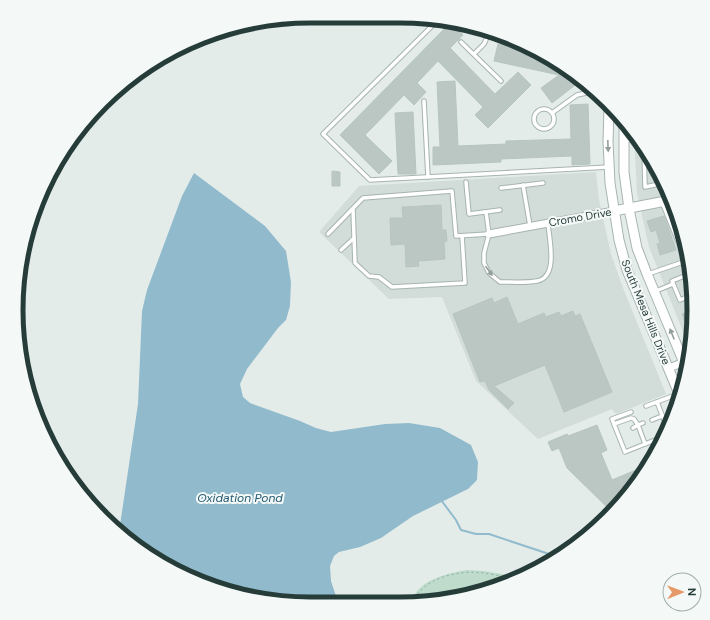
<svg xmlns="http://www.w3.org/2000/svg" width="710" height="620" viewBox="0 0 710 620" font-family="'DM Sans',sans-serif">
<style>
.built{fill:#d2dcd9}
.green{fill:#bfdbcb}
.water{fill:#91bbcc}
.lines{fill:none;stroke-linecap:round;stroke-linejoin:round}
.stream{stroke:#91bbcc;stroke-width:2}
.building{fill:#bac7c3;stroke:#b7c5c1}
.service-casing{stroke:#a7b4b1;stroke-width:5.5}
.minor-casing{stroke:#a7b4b1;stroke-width:9}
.tertiary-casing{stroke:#a7b4b1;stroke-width:11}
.path{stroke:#87ada6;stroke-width:1;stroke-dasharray:2 3;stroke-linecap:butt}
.service{stroke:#fff;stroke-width:3.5}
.minor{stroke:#fff;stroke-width:7}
.tertiary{stroke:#fff;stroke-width:9}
.oneway{fill:#929e9c}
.labels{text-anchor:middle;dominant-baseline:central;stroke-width:4;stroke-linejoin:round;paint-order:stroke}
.street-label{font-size:11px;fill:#253c39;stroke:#f4f9f7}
.water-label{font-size:12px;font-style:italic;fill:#245b74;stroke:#f4f9f7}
.rim{fill:none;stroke:#253c39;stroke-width:5}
</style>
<rect width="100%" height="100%" fill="#e4ecea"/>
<g class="built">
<polygon points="634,135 655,163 678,216 692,272 693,329 690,349 649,247 637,193"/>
<polygon points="596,172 599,200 611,254 623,288 666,394 616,414 612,409 538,439 476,381 442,297 389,299 319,232 359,186"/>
</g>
<path class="green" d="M466 570 485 571 519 577 494 588 419 603H411C417 580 445 574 466 570Z"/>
<polygon class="water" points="194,173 265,226 286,251 291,282 290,306 286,320 278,328 247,369 240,384 243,397 250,403 300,421 316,428 331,432 385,424 409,423 440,428 471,445 478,462 477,480 468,489 413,516 381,538 360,547 339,552 334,556 330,566 331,581 337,599 342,604 310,604 252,598 198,582 146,554 127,538 120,525 138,404 142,311 147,290 182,196"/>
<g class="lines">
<polyline class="stream" points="441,500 456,520 461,530 476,534 489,534 552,555 559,556"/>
</g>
<g class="building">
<polygon points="451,22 463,35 450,48 495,94 518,72 531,85 488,128 475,115 483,107 438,61 417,83 426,92 414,105 404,95 365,135 392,161 379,174 340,135"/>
<polygon points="498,44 539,52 547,55 579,82 552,103 541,88 559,75 494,61"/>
<polygon points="455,81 458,146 506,144 506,141 571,139 570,105 588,104 590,164 572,165 572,156 501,159 501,162 433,165 433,147 440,147 437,82"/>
<polygon points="413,112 416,174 398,174 395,113"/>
<polygon points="332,171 340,172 340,186 332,186"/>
<polygon points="441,205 442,230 446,230 447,241 444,242 445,259 418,261 419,266 406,267 405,244 391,245 390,218 403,218 402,207"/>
<polygon points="664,216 676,250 660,255 657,244 660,243 656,230 651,232 647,221"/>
<polygon points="507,297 518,324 544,313 546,317 559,312 561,316 573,311 575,316 580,314 612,392 564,412 545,365 494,386 514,403 508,409 489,390 485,381 480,382 453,314 492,298 494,303"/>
<polygon points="693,310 693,329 692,339 682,314"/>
<polygon points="597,425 607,450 601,453 612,480 648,465 633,489 612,512 567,468 559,448 552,451 548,442 567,434 568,436"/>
</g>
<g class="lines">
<defs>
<g id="service">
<polyline points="437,21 323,134 370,180 609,167"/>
<polyline points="461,42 501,81"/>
<polyline points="474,54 484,44 489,33"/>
<polyline points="424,101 428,177"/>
<circle cx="544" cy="119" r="10"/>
<polyline points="552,113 577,95 591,92"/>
<polyline points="625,140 638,140"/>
<polyline points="644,148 645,187 664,183"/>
<polyline points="466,182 469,214 500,210"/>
<polyline points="523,185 530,226"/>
<polyline points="501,188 543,183"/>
<polyline points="353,209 355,263 369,276 379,277 392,287 465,283 462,236"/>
<path d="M486 212 489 234 484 253V263L489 273 500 282C512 282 526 283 537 281 559 277 549 239 548 223"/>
<polyline points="328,234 363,198 452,191 456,236 489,234"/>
<polyline points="341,250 354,238"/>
<polyline points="692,273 672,281 680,300 692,295"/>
<polyline points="648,274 686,261 662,202"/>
<polyline points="656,291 673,284"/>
<polyline points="657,402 668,430"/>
<polyline points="646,406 678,394"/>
<polyline points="631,412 612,419 625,452 665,436"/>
<polyline points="652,420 662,416"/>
<polyline points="643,423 638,425 645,444"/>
<polyline points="614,424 631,418 634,419 638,425 633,428"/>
</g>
<g id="minor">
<polyline points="489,234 614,211"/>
<polyline points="669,368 687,361"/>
</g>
<g id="tertiary">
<polyline points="609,107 608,142 610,183 619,240 627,270 680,396"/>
<polyline points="624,121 624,172 629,209 637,248 647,274 687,370"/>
<polyline points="614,211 671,200"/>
</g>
</defs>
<use href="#service" class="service-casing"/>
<use href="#minor" class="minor-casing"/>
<use href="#tertiary" class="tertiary-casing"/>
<path class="path" d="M413 603C419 584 443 575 461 573 479 570 498 576 515 579"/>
<use href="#service" class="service"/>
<use href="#minor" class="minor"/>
<use href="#tertiary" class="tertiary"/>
</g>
<defs><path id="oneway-solid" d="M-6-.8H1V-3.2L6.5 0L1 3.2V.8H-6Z"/></defs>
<g class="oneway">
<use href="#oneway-solid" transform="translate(608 146) rotate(88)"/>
<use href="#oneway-solid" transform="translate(489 271) rotate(55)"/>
<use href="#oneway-solid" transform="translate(672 334) rotate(-112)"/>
</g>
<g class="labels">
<g class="street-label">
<text transform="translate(580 217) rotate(-10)">Cromo Drive</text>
<text transform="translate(646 312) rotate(68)">South Mesa Hills Drive</text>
</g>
<g class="water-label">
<text x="240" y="498">Oxidation Pond</text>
</g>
</g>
<path d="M0 0H710V620H0ZM310 23H400A287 287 0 0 1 687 310V310A287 287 0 0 1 400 597H310A287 287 0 0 1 23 310V310A287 287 0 0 1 310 23Z" fill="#f4f9f7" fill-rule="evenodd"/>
<path class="rim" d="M310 23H400A287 287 0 0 1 687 310V310A287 287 0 0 1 400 597H310A287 287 0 0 1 23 310V310A287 287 0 0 1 310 23Z"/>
<g transform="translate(682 592) rotate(89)"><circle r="19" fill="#f4f9f7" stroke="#a1adab"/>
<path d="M0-3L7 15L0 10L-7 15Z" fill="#e69968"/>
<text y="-6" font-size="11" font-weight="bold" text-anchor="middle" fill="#253c39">N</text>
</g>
</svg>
